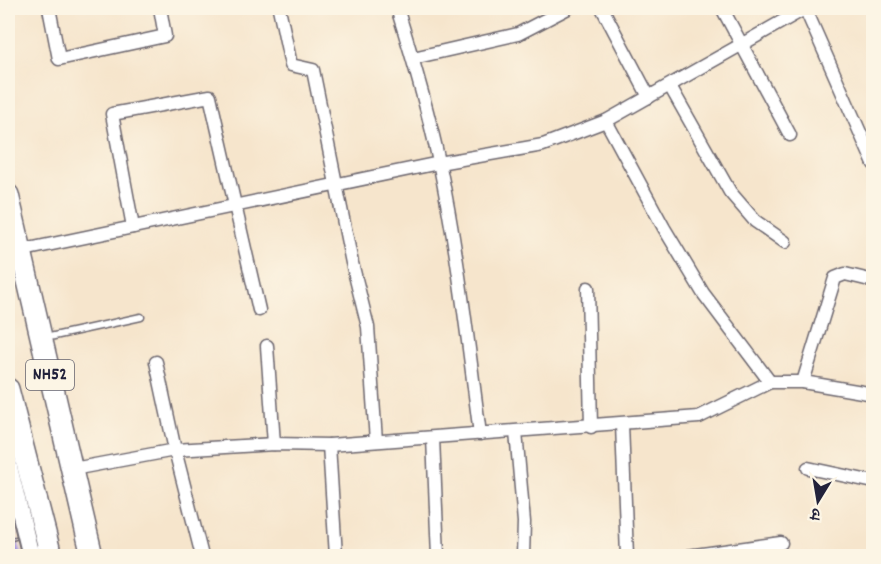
<svg xmlns="http://www.w3.org/2000/svg" width="881" height="564" viewBox="0 0 881 564" font-family="Dekko,'Playpen Sans Deva',sans-serif">
<style>
.building{fill:#a89ae1}
.lines{fill:none;stroke-linecap:round;stroke-linejoin:round}
.service-casing{stroke:#6c666e;stroke-width:9}
.minor-casing{stroke:#6c666e;stroke-width:15}
.tertiary-casing{stroke:#6c666e;stroke-width:20}
.trunk-casing{stroke:#6c666e;stroke-width:24}
.service{stroke:#fff;stroke-width:6}
.minor{stroke:#fff;stroke-width:12}
.tertiary{stroke:#fff;stroke-width:16}
.trunk{stroke:#fff;stroke-width:21}
.labels{text-anchor:middle;dominant-baseline:central;stroke-width:4.5;stroke-linejoin:round;paint-order:stroke}
.shield{fill:#fcf5e5;stroke:#63616e;stroke-width:1.5}
.shield-label{font-size:18px;font-weight:bold;fill:#22223b}
</style>
<rect width="100%" height="100%" fill="#fcf5e5"/>
<filter id="ink" filterUnits="userSpaceOnUse"><feTurbulence type="fractalNoise" baseFrequency=".0167" numOctaves="2"/><feDisplacementMap in="SourceGraphic" scale="12" xChannelSelector="R" yChannelSelector="G"/><feConvolveMatrix kernelMatrix="1 2 1 2 8 2 1 2 1" color-interpolation-filters="sRGB"/></filter>
<filter id="wash" filterUnits="userSpaceOnUse"><feTurbulence type="fractalNoise" baseFrequency=".008" numOctaves="4" result="noise"/><feDisplacementMap in="SourceGraphic" scale="24" xChannelSelector="R" yChannelSelector="G"/><feGaussianBlur stdDeviation="1.35" result="paint"/><feColorMatrix in="noise" values="0 0 0 0 0 0 0 0 0 0 0 0 0 0 0 0 0 1.4 0 .05"/><feComposite in="paint" operator="in"/></filter>
<g filter="url(#wash)">
<rect width="100%" height="100%" fill="#f6e5cc"/>
<g id="blocks">
<g class="building">
<polygon points="12,516 17,536 8,538 8,518"/>
<polygon points="18,539 22,556 8,556 8,542"/>
</g>
</g>
</g>
<g filter="url(#ink)">
<use href="#blocks" fill-opacity="0" stroke="#6c666e" stroke-width="1.5"/>
<g class="lines">
<defs>
<polyline id="service" points="45,338 141,317"/>
<g id="minor">
<polyline points="49,8 59,59 165,36 160,8"/>
<polyline points="279,8 291,65 313,70 352,263 368,327 376,441"/>
<path d="M397 8C413 59 428 110 439 162 458 252 468 343 480 434"/>
<polyline points="602,8 649,97"/>
<polyline points="722,8 790,135"/>
<polyline points="805,8 874,164"/>
<polyline points="413,58 518,34 568,8"/>
<polyline points="670,86 730,192 755,221 785,242"/>
<polyline points="606,121 664,228 703,293 770,382"/>
<polyline points="133,227 112,114 210,96 259,310"/>
<polyline points="19,251 439,163 543,145 606,121 806,8"/>
<polyline points="588,288 591,427"/>
<polyline points="267,346 274,444"/>
<polyline points="156,362 175,450 202,556"/>
<polyline points="803,382 835,278 845,274 874,281"/>
<polyline points="622,424 627,556"/>
<polyline points="516,432 524,522 523,556"/>
<polyline points="433,438 438,556"/>
<polyline points="329,445 336,556"/>
<polyline points="808,468 874,482"/>
<polyline points="73,469 175,450 274,444 329,445 699,417 770,382 803,382 874,394"/>
<polyline points="688,556 781,543"/>
</g>
<polyline id="tertiary" points="8,463 31,556"/>
<g id="trunk">
<polyline points="8,195 92,556"/>
<polyline points="8,389 51,556"/>
</g>
</defs>
<use href="#service" class="service-casing"/>
<use href="#minor" class="minor-casing"/>
<use href="#tertiary" class="tertiary-casing"/>
<use href="#trunk" class="trunk-casing"/>
<use href="#service" class="service"/>
<use href="#minor" class="minor"/>
<use href="#tertiary" class="tertiary"/>
<use href="#trunk" class="trunk"/>
</g>
</g>
<g class="labels">
<rect class="shield" x="26" y="360" width="48" height="30" rx="4.5"/>
<g class="shield-label">
<text x="50" y="375">NH52</text>
</g>
</g>
<rect width="881" height="564" fill="none" stroke="#fcf5e5" stroke-width="30"/>
<g transform="translate(818 501) rotate(191)" stroke="#fcf5e5" stroke-width="4.5" paint-order="stroke">
<path d="M0-4.5L10 22L0 15L-10 22Z" fill="#22223b"/>
<text y="-9" font-size="16" font-weight="bold" text-anchor="middle" fill="#22223b">उ</text>
</g>
</svg>
